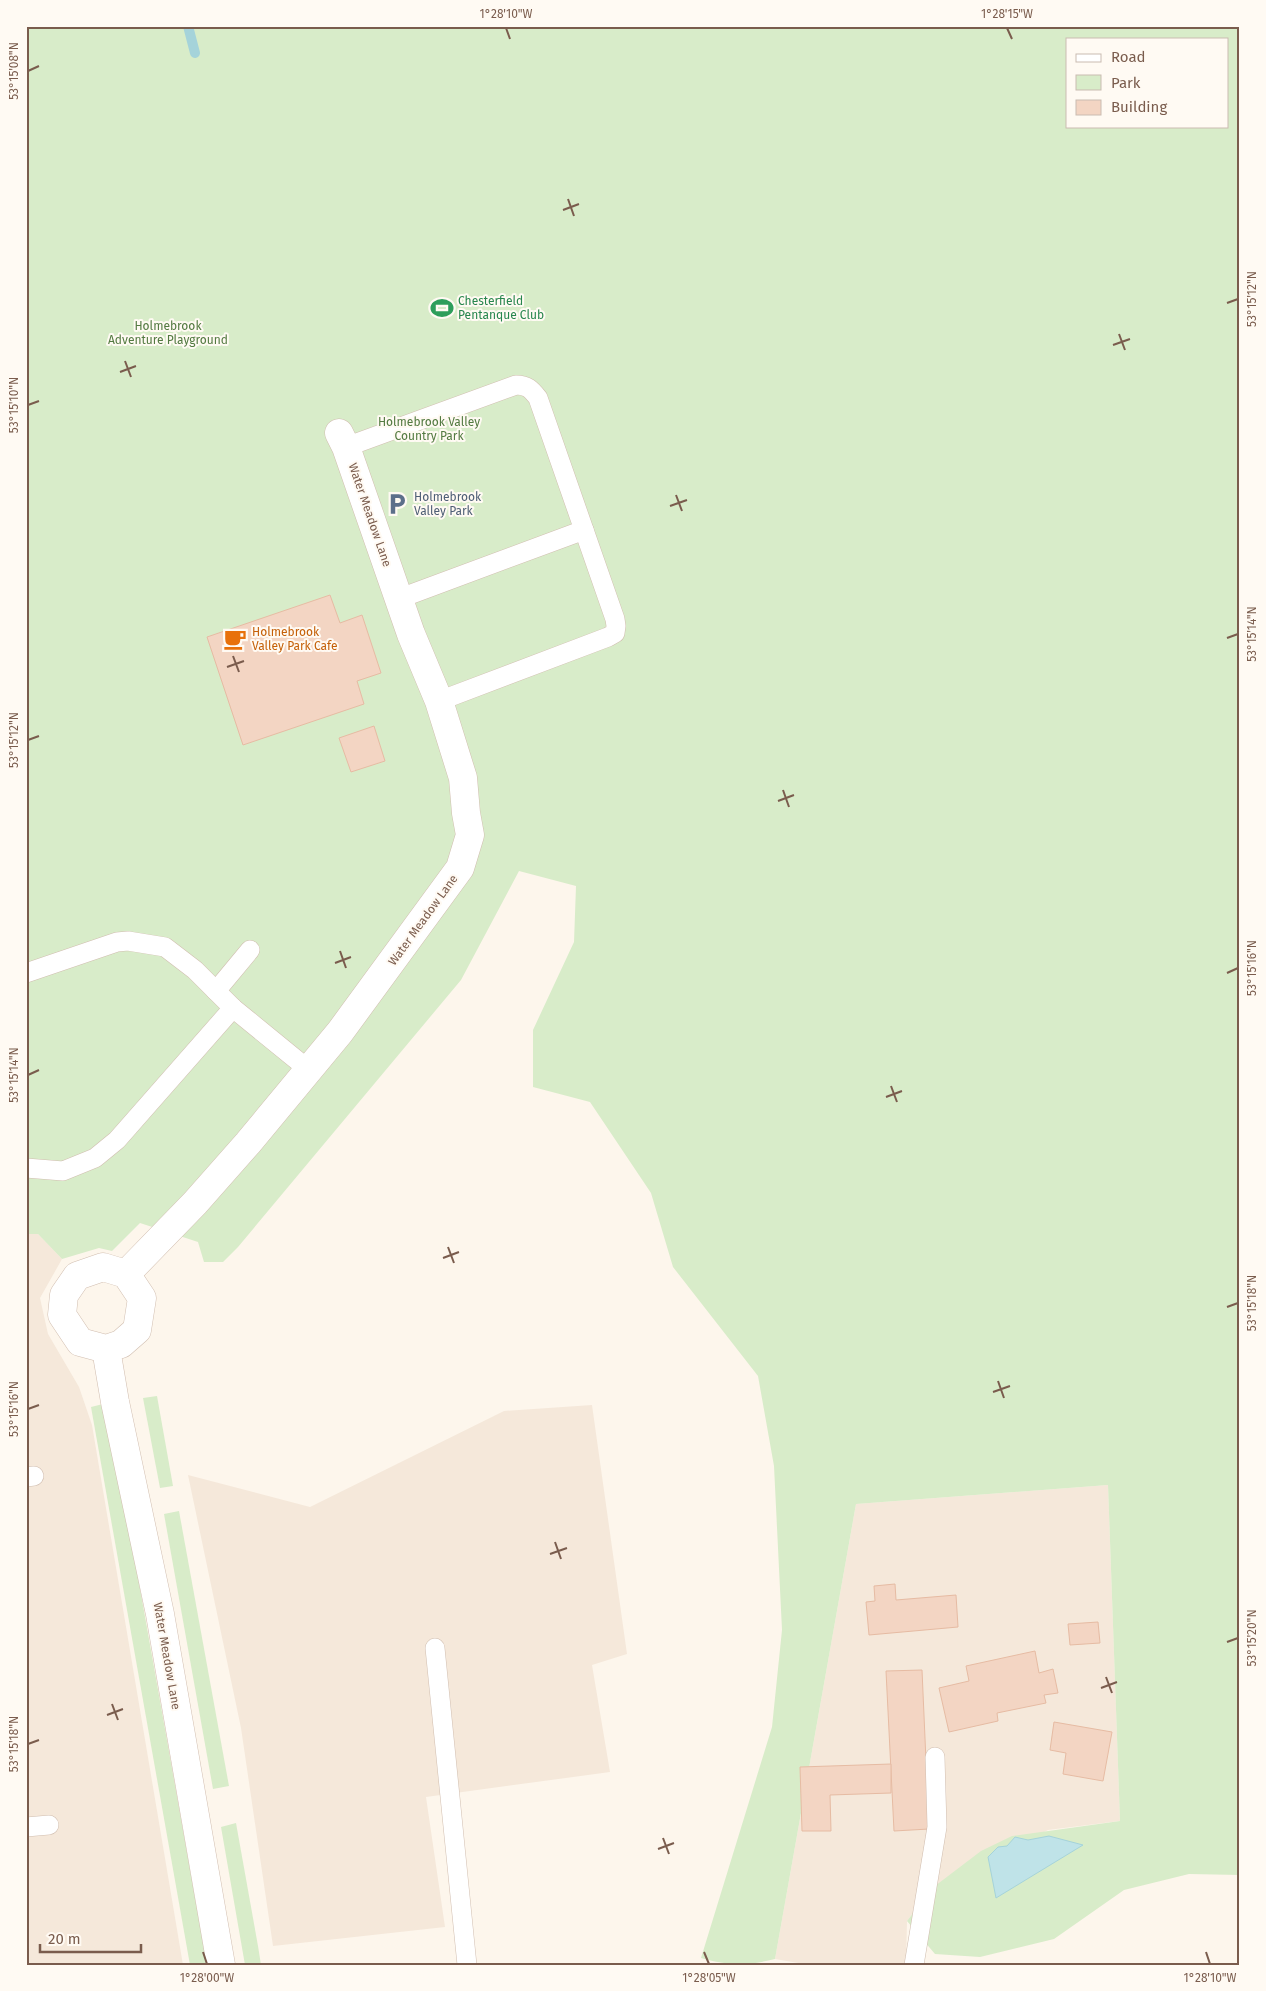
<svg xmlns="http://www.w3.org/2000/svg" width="1266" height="1991" viewBox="0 0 1266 1991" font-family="'Fira Sans',sans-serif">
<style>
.residential{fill:#f5e8da}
.green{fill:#d8ecc9;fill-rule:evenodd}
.water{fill:#bfe3e8;stroke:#a5d3da}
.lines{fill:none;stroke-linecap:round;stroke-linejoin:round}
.stream{stroke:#a5d3da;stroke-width:10}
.building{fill:#f3d5c3;stroke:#e6bba3}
.service-casing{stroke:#d1beb0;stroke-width:20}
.minor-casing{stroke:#d1beb0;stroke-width:29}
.service{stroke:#fff;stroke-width:19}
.minor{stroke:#fff;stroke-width:28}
.ticks{fill:none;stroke:#7a5c4d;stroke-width:2}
.labels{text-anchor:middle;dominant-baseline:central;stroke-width:4;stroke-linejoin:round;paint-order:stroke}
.leisure-label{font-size:12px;fill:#27864d;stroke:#fffaf3;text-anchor:start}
.park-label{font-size:12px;fill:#537a41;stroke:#fffaf3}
.service-label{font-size:12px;fill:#4e5e75;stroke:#fffaf3;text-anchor:start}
.street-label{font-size:12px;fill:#7a5c4d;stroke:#fffaf3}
.food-label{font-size:12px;fill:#c56008;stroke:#fffaf3;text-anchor:start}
.neatline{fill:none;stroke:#7a5c4d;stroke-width:2}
.ticks-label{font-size:12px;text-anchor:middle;fill:#7a5c4d}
</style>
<rect width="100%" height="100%" fill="#fdf6ec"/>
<g class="residential">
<polygon points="26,1234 38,1234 62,1259 40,1298 48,1334 79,1387 92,1425 183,1965 26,1965"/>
<polygon points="592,1405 627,1654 592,1665 610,1772 426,1797 445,1927 273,1946 241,1728 188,1475 310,1507 504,1411"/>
<polygon points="1108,1485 1120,1821 1048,1830 931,1889 907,1921 906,1965 810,1965 775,1959 856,1504"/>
</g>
<g class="green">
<path d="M26 26H1240V1875L1189 1874 1124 1890 1054 1939 980 1957 935 1954 907 1921 931 1889 981 1851 1012 1836 1120 1821 1108 1485 856 1504 775 1959C747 1966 729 1966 701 1958L772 1727 782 1630 774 1466 758 1376 673 1267 651 1193 590 1102 533 1087V1030L574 942 576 886 519 871 461 980 238 1247 223 1262H204L198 1242 140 1223 112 1251 99 1248 62 1259 38 1234H26ZM1067 39H1227V126H1067Z"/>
<polygon points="157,1396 173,1486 160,1488 143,1398"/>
<polygon points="107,1403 207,1965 190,1965 91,1407"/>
<polygon points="179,1511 229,1786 213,1789 164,1514"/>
<polygon points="236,1823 258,1946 261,1965 245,1965 221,1827"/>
</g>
<polygon class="water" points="1049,1836 1083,1845 996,1898 988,1857 998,1847 1007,1846 1015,1837 1028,1840"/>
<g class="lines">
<polyline class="stream" points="188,26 195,53"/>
</g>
<g class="building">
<polygon points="330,595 340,623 362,615 381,673 357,681 364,704 243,745 207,637"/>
<polygon points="374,726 385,761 351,772 339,738"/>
<polygon points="895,1584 896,1600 956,1595 958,1627 869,1635 866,1602 875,1601 874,1586"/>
<polygon points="1098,1622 1100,1643 1070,1645 1068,1624"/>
<polygon points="1035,1651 1039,1673 1053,1669 1058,1693 1044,1695 1046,1703 997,1713 998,1721 949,1732 939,1688 969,1681 966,1666"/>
<polygon points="922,1670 929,1829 894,1831 886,1671"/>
<polygon points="1054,1722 1112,1732 1103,1781 1063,1774 1066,1753 1050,1750"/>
<polygon points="891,1764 891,1793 830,1795 831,1831 802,1831 800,1767"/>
</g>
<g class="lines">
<defs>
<g id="service">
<path d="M346 447 516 385C527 385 531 389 538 398L615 619 616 626 615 633 608 637 439 701"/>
<polyline points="398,599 584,530"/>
<polyline points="26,973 117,942 128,941 165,947 195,970 233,1008 309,1070"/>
<polyline points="216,991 250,950"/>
<polyline points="26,1168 63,1171 95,1158 117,1140 233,1008"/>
<polyline points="26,1477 34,1476"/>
<polyline points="435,1648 467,1965"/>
<polyline points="26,1827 49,1825"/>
<polyline points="914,1965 937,1827 935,1757"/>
</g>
<g id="minor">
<polygon points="103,1267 126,1274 142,1298 137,1330 121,1344 106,1349 80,1342 62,1315 64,1295 77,1276"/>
<polyline points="126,1274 195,1203 248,1143 340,1032 460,868 470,835 466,813 463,778 439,701 411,634 346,447 339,433"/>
<polyline points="106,1349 115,1402 160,1614 221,1965"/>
</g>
</defs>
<use href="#service" class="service-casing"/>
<use href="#minor" class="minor-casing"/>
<use href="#service" class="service"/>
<use href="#minor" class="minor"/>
</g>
<path class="ticks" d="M506 28 510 39M1007 28 1012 39M28 71 39 66M568 199 574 216M563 210 579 204M1227 303 1238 299M1119 334 1125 350M1113 345 1130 339M125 361 131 377M120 372 136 366M28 405 39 401M676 495 682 511M670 506 687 500M1227 638 1238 634M233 656 239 672M227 667 244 661M28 740 39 736M783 790 789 807M778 801 794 795M340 951 346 968M335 963 351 957M1227 973 1238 968M28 1075 39 1070M891 1086 897 1102M886 1097 902 1091M448 1247 454 1263M443 1258 459 1252M1227 1307 1238 1303M998 1381 1004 1398M993 1392 1010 1386M28 1409 39 1405M555 1542 561 1559M550 1554 567 1548M1227 1642 1238 1638M1106 1677 1112 1693M1101 1688 1117 1682M112 1704 118 1720M107 1715 123 1709M28 1744 39 1740M663 1838 669 1854M658 1849 674 1843M203 1952 207 1964M704 1952 709 1964M1206 1952 1210 1964"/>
<defs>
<symbol id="stadium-bare" viewBox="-9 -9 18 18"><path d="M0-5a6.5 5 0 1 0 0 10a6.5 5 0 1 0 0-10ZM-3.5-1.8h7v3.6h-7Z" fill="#2e9e5b" stroke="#fffaf3" stroke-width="2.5" paint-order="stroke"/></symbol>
<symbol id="parking-bare" viewBox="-9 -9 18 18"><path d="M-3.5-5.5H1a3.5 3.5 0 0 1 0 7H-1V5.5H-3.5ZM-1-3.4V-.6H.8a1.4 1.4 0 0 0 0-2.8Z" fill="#5c6f8a" stroke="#fffaf3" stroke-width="2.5" paint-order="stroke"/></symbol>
<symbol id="cafe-bare" viewBox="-9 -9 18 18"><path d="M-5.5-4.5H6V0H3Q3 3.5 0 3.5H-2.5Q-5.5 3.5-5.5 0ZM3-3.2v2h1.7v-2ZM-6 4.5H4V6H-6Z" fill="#e8710a" stroke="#fffaf3" stroke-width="2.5" paint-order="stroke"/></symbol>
</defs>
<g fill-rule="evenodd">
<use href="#stadium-bare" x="426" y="292" width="32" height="32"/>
<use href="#parking-bare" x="381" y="488" width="32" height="32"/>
<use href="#cafe-bare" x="219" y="623" width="32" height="32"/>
</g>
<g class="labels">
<g class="leisure-label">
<text x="458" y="301">Chesterfield<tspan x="458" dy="14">Pentanque Club</tspan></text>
</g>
<g class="park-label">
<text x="168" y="326">Holmebrook<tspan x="168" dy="14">Adventure Playground</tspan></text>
<text x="429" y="422">Holmebrook Valley<tspan x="429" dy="14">Country Park</tspan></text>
</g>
<g class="service-label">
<text x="414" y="497">Holmebrook<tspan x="414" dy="14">Valley Park</tspan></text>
</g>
<g class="street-label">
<text transform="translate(370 515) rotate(71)">Water Meadow Lane</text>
<text transform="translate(423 920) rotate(-54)">Water Meadow Lane</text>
<text transform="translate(167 1656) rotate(80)">Water Meadow Lane</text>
</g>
<g class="food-label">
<text x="252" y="632">Holmebrook<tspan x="252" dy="14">Valley Park Cafe</tspan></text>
</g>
</g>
<rect width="1266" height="1991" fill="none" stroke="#fffaf3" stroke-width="55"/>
<rect x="1066" y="38" width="162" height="90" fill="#fffaf3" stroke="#cabbb1"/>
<rect x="1076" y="54" width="25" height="8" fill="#ffffff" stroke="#cabbb1"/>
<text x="1111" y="62" font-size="15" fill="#7a5c4d">Road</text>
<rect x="1076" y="75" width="25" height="15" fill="#d8ecc9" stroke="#cabbb1"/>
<text x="1111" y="88" font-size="15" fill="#7a5c4d">Park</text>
<rect x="1076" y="100" width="25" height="15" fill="#f3d5c3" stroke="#cabbb1"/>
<text x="1111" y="112" font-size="15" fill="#7a5c4d">Building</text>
<path d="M40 1944v8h101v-8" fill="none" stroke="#7a5c4d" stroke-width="2.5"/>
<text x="48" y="1944" font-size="15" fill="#7a5c4d" stroke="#fffaf3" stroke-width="4" paint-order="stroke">20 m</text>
<rect x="28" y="28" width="1210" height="1936" class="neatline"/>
<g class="ticks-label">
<text x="506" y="18">1°28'10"W</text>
<text x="1007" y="18">1°28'15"W</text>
<text transform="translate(14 71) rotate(-90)" y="4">53°15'08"N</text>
<text transform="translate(1252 299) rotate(-90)" y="4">53°15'12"N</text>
<text transform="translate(14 405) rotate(-90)" y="4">53°15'10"N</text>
<text transform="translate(1252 634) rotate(-90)" y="4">53°15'14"N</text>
<text transform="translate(14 740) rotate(-90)" y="4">53°15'12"N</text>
<text transform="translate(1252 968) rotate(-90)" y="4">53°15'16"N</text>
<text transform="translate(14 1075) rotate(-90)" y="4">53°15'14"N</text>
<text transform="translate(1252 1303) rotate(-90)" y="4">53°15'18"N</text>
<text transform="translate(14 1409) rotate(-90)" y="4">53°15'16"N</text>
<text transform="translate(1252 1638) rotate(-90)" y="4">53°15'20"N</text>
<text transform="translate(14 1744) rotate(-90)" y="4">53°15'18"N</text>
<text x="207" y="1982">1°28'00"W</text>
<text x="709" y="1982">1°28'05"W</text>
<text x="1210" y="1982">1°28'10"W</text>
</g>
</svg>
